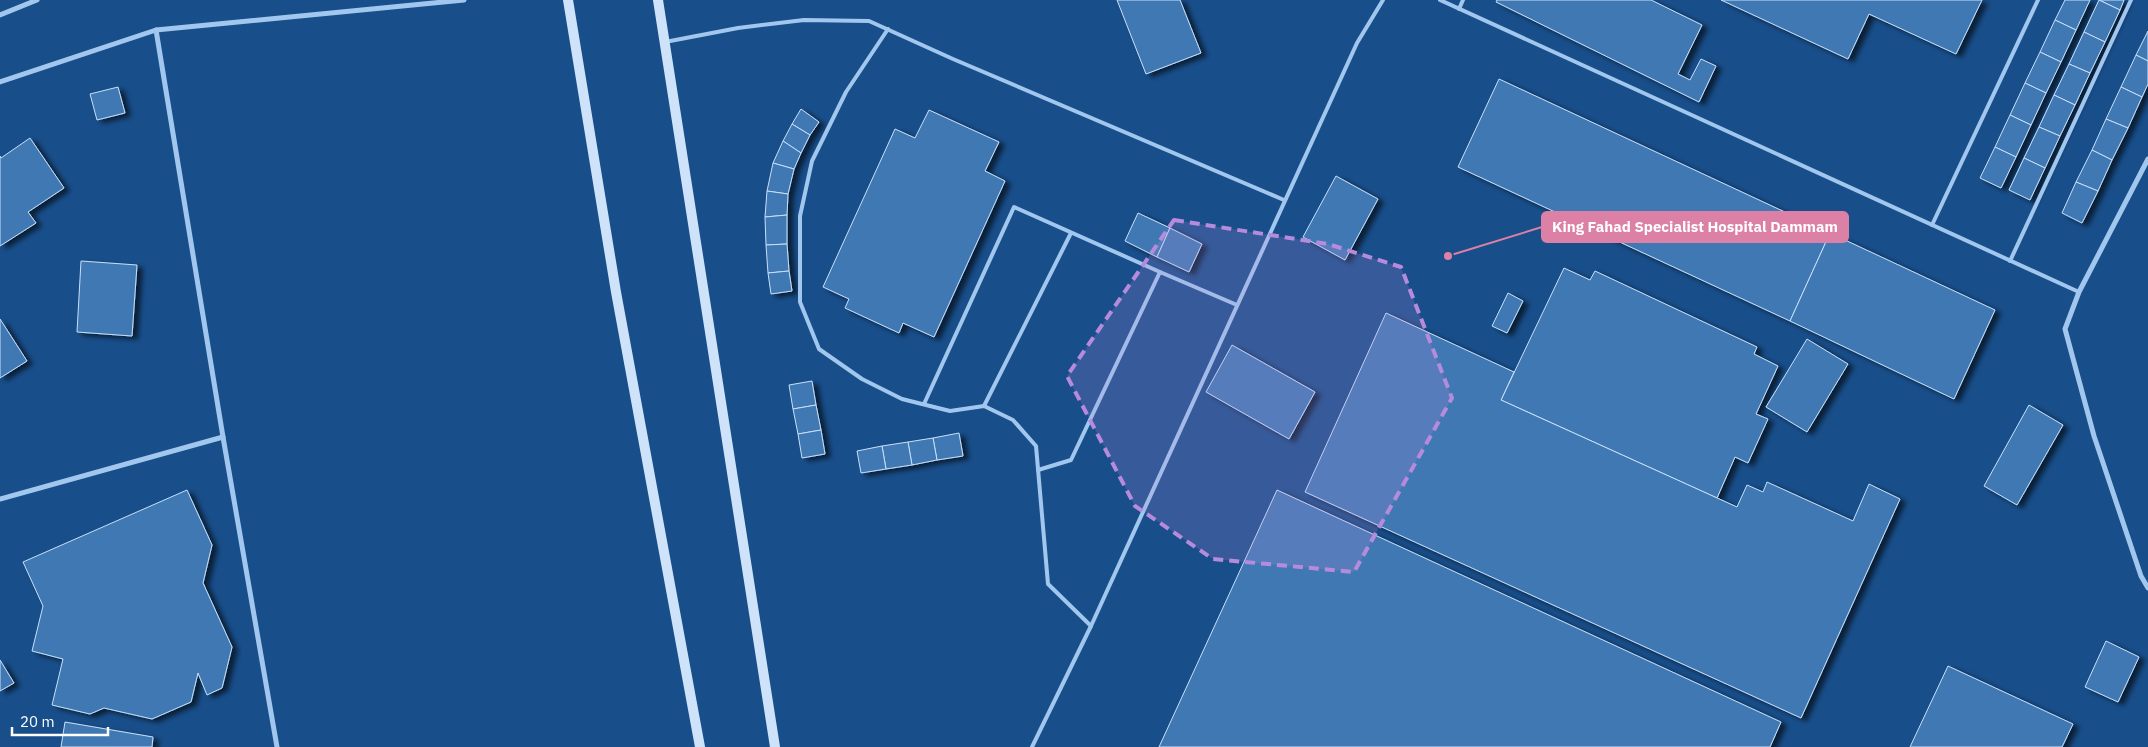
<svg xmlns="http://www.w3.org/2000/svg" width="2148" height="747" viewBox="0 0 2148 747" font-family="'IBM Plex Sans',sans-serif">
<style>
.building{fill:#4078b3;stroke:#c7e0fa;filter:url(#shadow)}
.lines{fill:none;stroke-linecap:round;stroke-linejoin:round}
.lane{stroke:#a1c7ee;stroke-width:4}
.street{stroke:#a1c7ee;stroke-width:5}
.secondary{stroke:#cee3fa;stroke-width:10}
.marked{fill:#b68bdc;fill-opacity:0.2;stroke:#b68bdc;stroke-width:4;stroke-dasharray:10 6;stroke-linejoin:round}
.leader{fill:none;stroke:#dd80a5;stroke-width:2}
.callout-dot{fill:#dd80a5;stroke:#184e8a;stroke-width:2}
.callout{fill:#dd80a5;stroke:#dd80a5;stroke-width:2}
.callout-label{font-size:15px;text-anchor:middle;font-weight:bold;fill:#fff}
</style>
<defs>
<filter id="shadow"><feDropShadow dx="5.5" dy="3" stdDeviation="2.5" flood-color="#0009"/></filter>
</defs>
<rect width="100%" height="100%" fill="#184e8a"/>
<g class="building">
<polygon points="1117,0 1180,0 1201,53 1146,74"/>
<polygon points="1497,0 1651,0 1702,25 1678,74 1690,80 1701,59 1716,66 1699,102 1496,2"/>
<polygon points="1721,0 1982,0 1956,54 1869,14 1848,59"/>
<polygon points="2065,0 2090,0 2076,30 2055,20"/>
<polygon points="2099,0 2124,0 2120,10"/>
<polygon points="2099,0 2120,10 2105,42 2084,32"/>
<polygon points="2055,20 2076,30 2061,62 2040,52"/>
<polygon points="2148,31 2148,61 2136,55"/>
<polygon points="2084,32 2105,42 2090,73 2069,64"/>
<polygon points="2040,52 2061,62 2046,93 2025,83"/>
<polygon points="2136,55 2148,61 2148,84 2142,97 2121,87"/>
<polygon points="2069,64 2090,73 2075,105 2054,95"/>
<polygon points="1499,79 1830,233 1790,321 1458,167"/>
<polygon points="2025,83 2046,93 2031,125 2010,115"/>
<polygon points="118,87 125,113 97,120 90,94"/>
<polygon points="2121,87 2142,97 2128,128 2106,119"/>
<polygon points="2054,95 2075,105 2060,136 2039,127"/>
<polygon points="801,109 819,122 810,135 792,124"/>
<polygon points="929,110 999,142 985,171 1005,181 934,337 903,323 899,333 845,308 849,299 823,287 895,129 915,138"/>
<polygon points="2010,115 2031,125 2016,157 1995,147"/>
<polygon points="2106,119 2128,128 2112,160 2092,150"/>
<polygon points="792,124 810,135 801,153 783,141"/>
<polygon points="2039,127 2060,136 2045,168 2024,158"/>
<polygon points="30,138 64,188 28,212 36,223 0,246 0,156 1,158"/>
<polygon points="783,141 801,153 794,169 773,163"/>
<polygon points="1995,147 2016,157 2001,188 1980,178"/>
<polygon points="2092,150 2112,160 2098,191 2076,182"/>
<polygon points="2024,158 2045,168 2030,200 2009,190"/>
<polygon points="773,163 794,169 788,194 767,191"/>
<polygon points="1336,176 1378,199 1345,260 1303,237"/>
<polygon points="2076,182 2098,191 2082,223 2062,213"/>
<polygon points="767,191 788,194 787,215 765,217"/>
<polygon points="1138,213 1170,228 1157,257 1125,241"/>
<polygon points="787,215 787,244 766,245 765,217"/>
<polygon points="1170,228 1202,244 1189,272 1157,257"/>
<polygon points="1830,233 1995,310 1954,399 1790,321"/>
<polygon points="787,244 789,271 768,273 766,245"/>
<polygon points="81,261 137,265 132,336 77,332"/>
<polygon points="1564,268 1590,280 1595,271 1757,347 1754,354 1778,366 1756,414 1768,419 1748,463 1735,457 1717,498 1501,400"/>
<polygon points="789,271 792,291 771,294 768,273"/>
<polygon points="1508,293 1523,301 1507,333 1492,326"/>
<polygon points="1386,313 1514,372 1501,400 1737,507 1747,485 1763,492 1767,482 1853,521 1869,484 1900,499 1801,718 1305,492"/>
<polygon points="0,319 27,361 0,378"/>
<polygon points="1807,339 1848,364 1807,432 1766,407"/>
<polygon points="1232,345 1315,392 1289,439 1206,392"/>
<polygon points="812,381 816,405 793,409 789,385"/>
<polygon points="816,405 821,430 798,434 793,409"/>
<polygon points="2029,405 2063,425 2017,505 1984,486"/>
<polygon points="821,430 825,454 802,458 798,434"/>
<polygon points="959,433 963,456 937,460 933,438"/>
<polygon points="933,438 937,460 912,465 908,442"/>
<polygon points="908,442 912,465 886,469 882,446"/>
<polygon points="882,446 886,469 861,473 857,451"/>
<polygon points="187,490 212,545 203,583 232,647 222,688 207,695 198,673 191,702 152,719 104,708 90,714 52,705 63,659 32,651 43,606 23,562"/>
<polygon points="1277,490 1781,722 1770,747 1159,747"/>
<polygon points="2106,641 2139,657 2118,702 2085,687"/>
<polygon points="0,660 14,683 0,691"/>
<polygon points="1948,666 2073,724 2062,747 1910,747"/>
<polygon points="65,722 153,737 152,747 61,747"/>
</g>
<g class="lines">
<g class="lane">
<polyline points="1440,0 2079,292"/>
<polyline points="1459,9 1463,0"/>
<polyline points="888,29 846,92 812,161 800,216 800,302 819,349 862,379 902,399 950,411 984,406 1013,420 1036,446 1048,584 1091,626"/>
<polyline points="665,42 738,28 804,20 869,21 953,59 1284,200"/>
<polyline points="1932,225 2038,0"/>
<polyline points="2010,261 2131,0"/>
<polyline points="924,404 1014,207 1160,272"/>
<polyline points="984,406 1071,233"/>
<polyline points="1038,470 1071,460 1160,272 1237,305"/>
<polyline points="1032,747 1091,626 1357,43 1383,0"/>
</g>
<g class="street">
<polyline points="0,15 37,0"/>
<polyline points="156,30 223,437 277,747"/>
<polyline points="0,82 156,30 464,0"/>
<polyline points="2148,159 2079,292 2065,329 2094,436 2141,576 2148,588"/>
<polyline points="0,499 223,437"/>
</g>
<g class="secondary">
<polyline points="568,0 616,292 700,747"/>
<polyline points="658,0 775,747"/>
</g>
</g>
<path class="marked" d="M1174 220 1328 244 1401 267 1452 398 1354 572 1213 559 1135 506 1067 376Z"/>
<path class="leader" d="M1448 256L1542 227"/>
<circle class="callout-dot" cx="1448" cy="256" r="5"/>
<rect class="callout" x="1542" y="212" width="306" height="30" rx="5"/>
<g class="callout-label">
<text x="1695" y="232">King Fahad Specialist Hospital Dammam</text>
</g>
<path d="M12 727v8h96v-8" fill="none" stroke="#ffffff" stroke-width="2.5"/>
<text x="20" y="727" font-size="15" fill="#ffffff" stroke="#184e8a" stroke-width="4" paint-order="stroke">20 m</text>
</svg>
